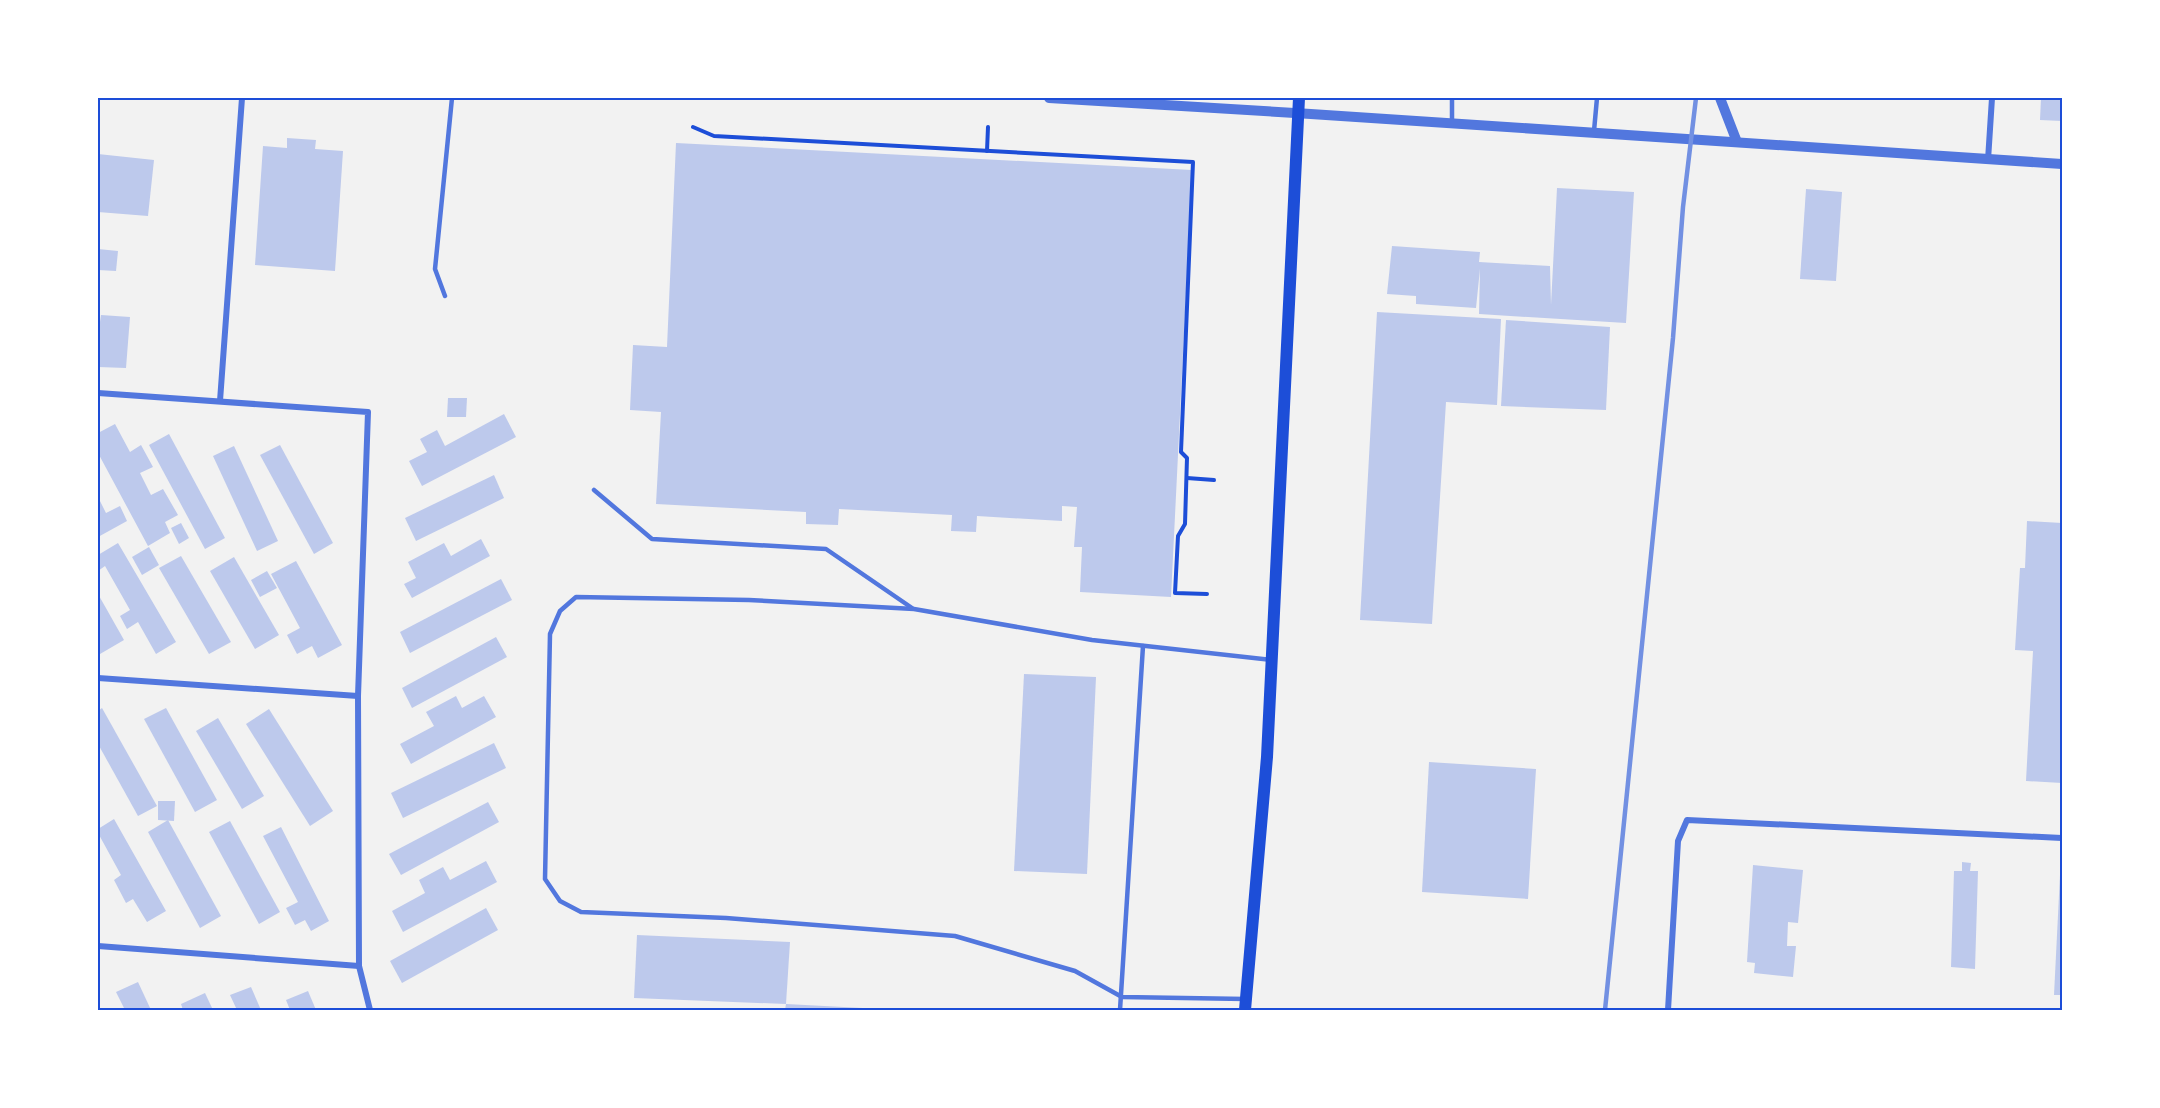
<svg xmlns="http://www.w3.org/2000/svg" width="2160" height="1108" viewBox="0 0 2160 1108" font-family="Roboto,sans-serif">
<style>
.building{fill:#bdc9ec}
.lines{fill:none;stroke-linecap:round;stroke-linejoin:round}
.path{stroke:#1d4ed8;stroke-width:4}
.service{stroke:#5277de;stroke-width:4.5}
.minor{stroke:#5277de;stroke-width:6}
.tertiary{stroke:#5277de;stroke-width:10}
.secondary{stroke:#1d4ed8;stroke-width:12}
.rail{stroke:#7290e2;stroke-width:4.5}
.neatline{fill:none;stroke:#1d4ed8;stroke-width:2}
</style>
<rect width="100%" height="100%" fill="#f2f2f2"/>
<g class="building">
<polygon points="2041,98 2062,98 2062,121 2040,120"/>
<polygon points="287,138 316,140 315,149 343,151 335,271 255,265 263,146 287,148"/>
<polygon points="676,143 1192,170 1171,597 1080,592 1082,547 1074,547 1077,507 1062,506 1062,521 977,516 976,532 951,531 952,515 839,509 838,525 806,524 806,512 656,504 661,412 630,410 633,345 667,347"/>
<polygon points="98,154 154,160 148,216 98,212"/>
<polygon points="1557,188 1634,192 1626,323 1479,314 1480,269 1476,308 1416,304 1416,296 1387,294 1392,246 1480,252 1479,262 1550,266 1551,305"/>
<polygon points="1806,189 1842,192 1836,281 1800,279"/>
<polygon points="98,249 118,251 116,271 98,270"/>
<polygon points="1377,312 1501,319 1497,405 1446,402 1432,624 1360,620"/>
<polygon points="101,315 130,317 126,368 98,367 98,322 100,322"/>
<polygon points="1506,320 1610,327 1606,410 1501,406"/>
<polygon points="448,398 467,398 466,417 447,417"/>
<polygon points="504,414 516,437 422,486 409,461 427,452 420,439 437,430 445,446"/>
<polygon points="115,424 130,452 141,445 153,467 140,473 151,495 163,489 178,515 165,522 170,533 148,546 98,453 98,433"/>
<polygon points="169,434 225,538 205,549 149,445"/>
<polygon points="280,445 333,543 314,554 260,455"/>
<polygon points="234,446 278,541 257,551 213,456"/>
<polygon points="494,475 504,498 416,541 405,518"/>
<polygon points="98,497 106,513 120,506 127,521 98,537"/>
<polygon points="2027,521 2062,523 2062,783 2026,781 2033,651 2015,650 2020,568 2025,568"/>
<polygon points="181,523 189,538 179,544 171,528"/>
<polygon points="481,539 490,556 412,598 404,584 416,578 408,562 444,543 451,556"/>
<polygon points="118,543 176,642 156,654 138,622 127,629 120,616 130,610 105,566 98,571 98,555"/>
<polygon points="149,547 159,565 142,575 132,557"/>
<polygon points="181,556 231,642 209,654 159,568"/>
<polygon points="234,557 279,635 255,649 210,571"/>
<polygon points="296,561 342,645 318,658 312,646 297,654 287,635 300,628 271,574"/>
<polygon points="267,571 277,588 260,597 251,580"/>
<polygon points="501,579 512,600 410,653 400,632"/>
<polygon points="98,594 124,640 100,654 98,650"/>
<polygon points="496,637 507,657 412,708 402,688"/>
<polygon points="1024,674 1096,677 1087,874 1014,871"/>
<polygon points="456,696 462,708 484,696 496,717 411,764 400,744 434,726 426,712"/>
<polygon points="102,708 157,806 138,816 98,744 98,711"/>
<polygon points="166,708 217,800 195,812 144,719"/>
<polygon points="269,709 333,811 310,826 246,724"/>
<polygon points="218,718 264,796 242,809 196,731"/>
<polygon points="494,743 506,768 403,818 391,793"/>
<polygon points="1429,762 1536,769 1528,899 1422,892"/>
<polygon points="158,801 175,801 174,821 158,820"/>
<polygon points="488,802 499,822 401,875 389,854"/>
<polygon points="114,819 166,911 147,922 133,899 126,903 114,880 121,875 98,833 98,829"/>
<polygon points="168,820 221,916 200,928 148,832"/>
<polygon points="230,821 280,912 259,924 209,832"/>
<polygon points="281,827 329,921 311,931 305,920 295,925 286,908 298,902 263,836"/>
<polygon points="486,861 497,882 403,932 392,911 425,893 419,880 443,867 450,880"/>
<polygon points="1962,862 1971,863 1970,871 1978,871 1975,969 1951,967 1954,871 1962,871"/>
<polygon points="1753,865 1803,870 1798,923 1788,922 1787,946 1796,946 1793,977 1754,973 1755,963 1747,962"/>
<polygon points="2060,875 2062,875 2062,995 2054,995"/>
<polygon points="486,908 498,930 402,983 390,961"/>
<polygon points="637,935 790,942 786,1004 634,998"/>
<polygon points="138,982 151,1010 125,1010 116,992"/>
<polygon points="251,987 261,1010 237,1010 230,995"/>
<polygon points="308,991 316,1010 290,1010 286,1000"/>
<polygon points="205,993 213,1010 183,1010 181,1004"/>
<polygon points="786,1004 882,1009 882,1010 785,1010"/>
</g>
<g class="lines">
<g class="path">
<polyline points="693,127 714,136 1193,162 1181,452 1187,458 1185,524 1178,536 1175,593 1207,594"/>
<polyline points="987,151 988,127"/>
<polyline points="1187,478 1214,480"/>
</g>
<g class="service">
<polyline points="1452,98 1452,122"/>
<polyline points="1594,131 1597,98"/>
<polyline points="445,296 435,269 452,98"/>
<polyline points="594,490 652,539 826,549 912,608"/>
<polyline points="1246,999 1122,997 1075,971 955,936 726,918 581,912 560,901 545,879 550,634 560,611 576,597 749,600 914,609 1092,640 1272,660"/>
<polyline points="1120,1010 1143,646"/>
</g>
<g class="minor">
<polyline points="1988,160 1992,98"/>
<polyline points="98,393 368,412 358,696 359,966 98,946"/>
<polyline points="220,401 242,98"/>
<polyline points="98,678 358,696"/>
<polyline points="359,966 370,1010"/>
<polyline points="1668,1010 1678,841 1687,820 2062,838"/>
</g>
<g class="tertiary">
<path d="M1049 98C1387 117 1725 143 2062 164"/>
<polyline points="1720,98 1737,142"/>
</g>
<polyline class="secondary" points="1245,1010 1267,757 1299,98"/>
<polyline class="rail" points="1605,1010 1673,338 1683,207 1696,98"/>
</g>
<rect width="2160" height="1108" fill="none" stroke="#ffffff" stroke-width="198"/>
<rect x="99" y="99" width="1962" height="910" class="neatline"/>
</svg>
